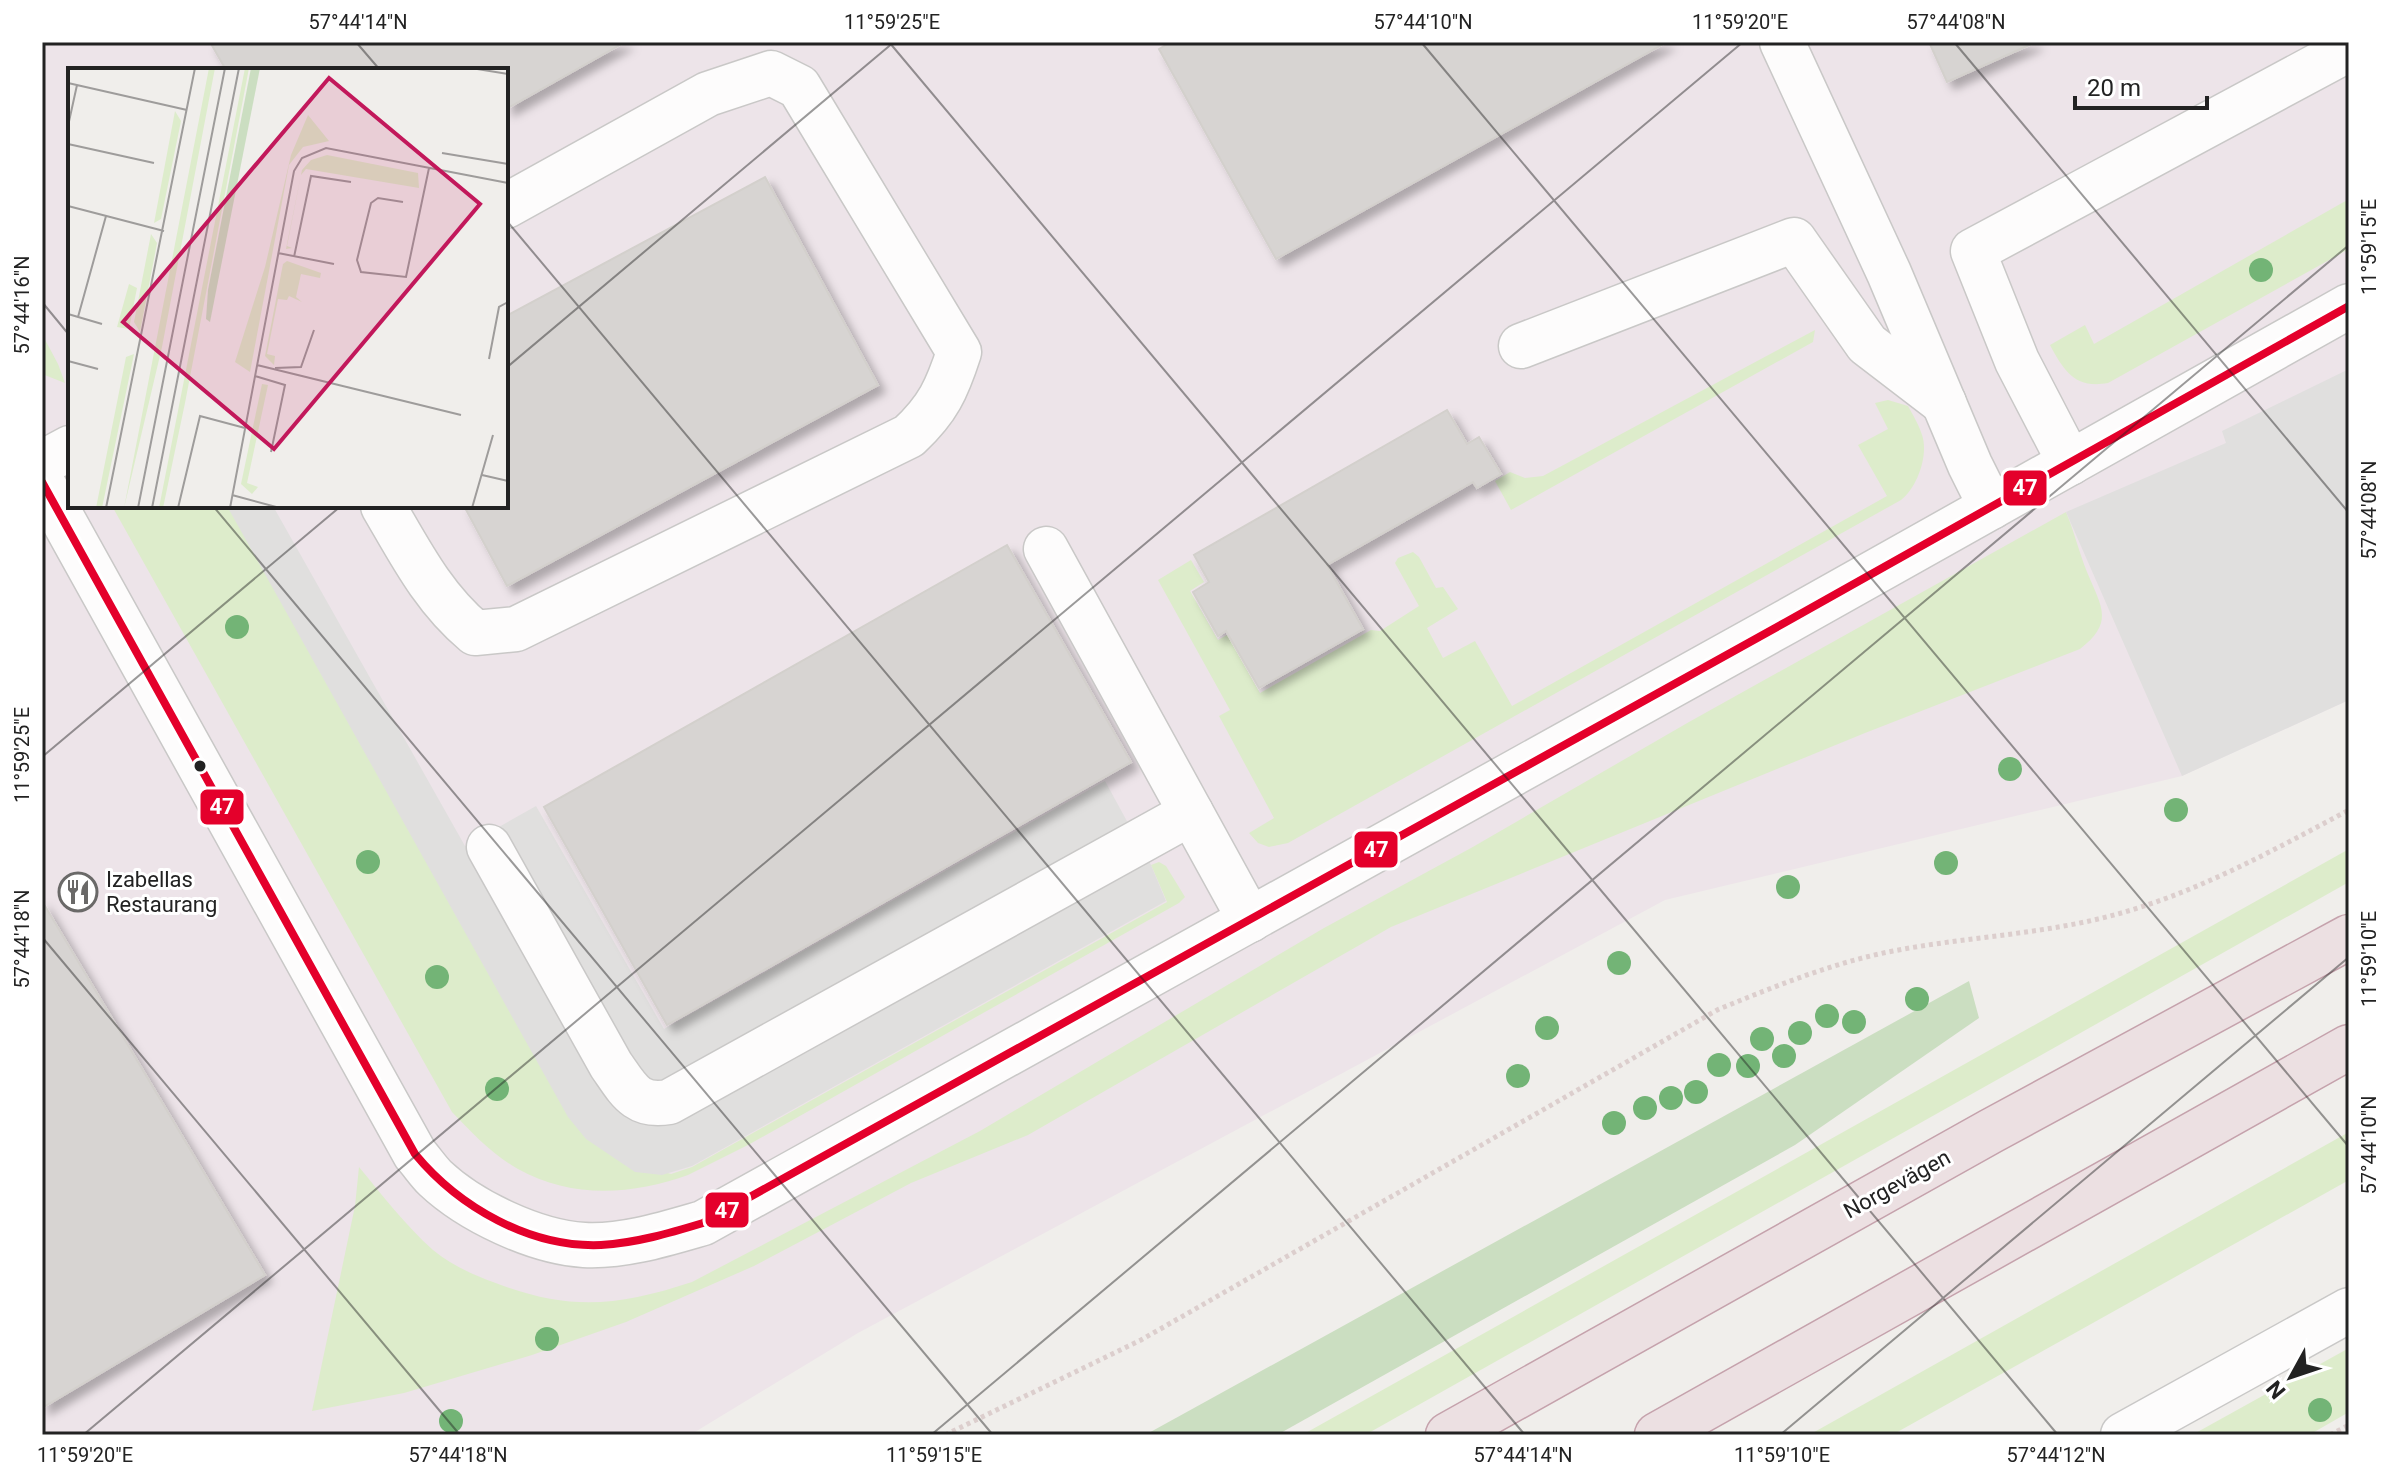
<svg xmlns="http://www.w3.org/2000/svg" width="2391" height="1477" viewBox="0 0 2391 1477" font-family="Roboto,sans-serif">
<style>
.industrial{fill:#ede4e9;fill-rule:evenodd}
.grass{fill:#ddeccb}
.forest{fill:#cbdec1}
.parking{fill:#e0dfde}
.building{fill:#d7d4d2;stroke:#d3d0cc;stroke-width:2;filter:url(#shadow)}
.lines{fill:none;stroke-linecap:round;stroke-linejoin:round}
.minor-casing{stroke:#c9c8c7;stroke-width:47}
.highway-casing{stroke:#c5a2ac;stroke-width:47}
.path{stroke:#dccecd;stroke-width:5;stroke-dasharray:4 4;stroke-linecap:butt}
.minor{stroke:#fdfcfc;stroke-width:44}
.highway{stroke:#ece0e2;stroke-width:44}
.bus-1-casing{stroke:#fff;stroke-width:14}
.bus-1{stroke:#e4002b;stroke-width:8}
.tree{fill:#73b476}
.ticks{fill:none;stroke:#222;stroke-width:2;stroke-opacity:0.45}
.bus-dot{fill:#222;stroke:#fff;stroke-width:3}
.labels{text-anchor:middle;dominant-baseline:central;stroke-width:6;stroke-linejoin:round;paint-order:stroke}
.poi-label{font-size:22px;fill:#222;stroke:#fff;text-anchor:start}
.street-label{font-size:22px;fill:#222;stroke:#fff}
.inset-road{fill:none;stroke:#9e9c9b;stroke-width:2}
.view{fill:#c2185b;fill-opacity:0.15;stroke:#c2185b;stroke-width:4}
.inset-edge{fill:none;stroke:#222;stroke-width:4}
.line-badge{stroke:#fff;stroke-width:3}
.badge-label{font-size:22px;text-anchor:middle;font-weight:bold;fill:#fff}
.neatline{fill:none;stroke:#222;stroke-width:3}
.ticks-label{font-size:20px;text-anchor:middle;fill:#222}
</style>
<defs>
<filter id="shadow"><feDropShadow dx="7" dy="7" stdDeviation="4" flood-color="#0004"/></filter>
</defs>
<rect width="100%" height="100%" fill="#f0eeeb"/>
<path class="industrial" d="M42 42H2349V700L2182 776 1665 900 858 1333 690 1435H42ZM70 70H506V506H70Z"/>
<g class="grass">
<path d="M2349 199V249L2108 383C2075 389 2064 371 2050 345L2085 325 2094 344Z"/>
<polygon points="1815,330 1813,342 1511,510 1495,481 1510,472 1525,478 1543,476"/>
<polygon points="42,334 58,364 65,383 42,374"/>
<path d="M1888 400 1908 406C1913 415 1919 425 1922 435 1929 455 1917 488 1901 500L1288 843 1269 847 1258 843 1249 833 1274 818 1219 716 1230 710 1158 580 1191 560 1204 582 1190 591 1218 640 1227 635 1260 693 1371 630 1380 631 1419 606 1395 563 1398 558 1413 552 1419 557 1436 588 1443 587 1458 609 1427 628 1443 658 1475 641 1512 706 1887 496 1858 445 1888 429 1875 403Z"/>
<path d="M112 506H231L633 1163 671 1174 692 1167 1167 902 1151 865 1159 862 1166 866 1185 897 1179 903 748 1145 688 1175C633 1195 571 1199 518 1169 493 1155 472 1133 452 1112Z"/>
<path d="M2066 512C2074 531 2079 552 2087 572 2101 606 2115 622 2080 649L1865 733 1391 927 1028 1135 911 1183 754 1266 626 1322 532 1355 404 1393 312 1411 355 1206 359 1167C382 1195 406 1226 433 1250 450 1264 473 1275 493 1282 568 1311 616 1307 692 1282L980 1131 1324 928 1471 848 1689 722Z"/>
<polygon points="2349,849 2349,882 1365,1435 1302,1435"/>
<polygon points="2349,1132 2349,1180 1892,1435 1809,1435"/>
<polygon points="2349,1348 2349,1412 2309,1435 2192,1435"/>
</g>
<polygon class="forest" points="1969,981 1979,1018 1795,1145 1277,1435 1145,1435"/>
<g class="parking">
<polygon points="2349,369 2349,700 2182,776 2066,512 2226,443 2222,431"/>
<polygon points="227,506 273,506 465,846 536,806 664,1029 1105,781 1151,865 1166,901 692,1166 662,1175 635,1172 586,1139 568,1117"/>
</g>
<g class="building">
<polygon points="210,42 625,42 506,109 506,70 226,70"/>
<polygon points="1171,42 1667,42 1276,259 1159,49"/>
<polygon points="1929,42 2036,42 1947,82"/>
<polygon points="765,177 878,385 507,586 464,506 506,506 506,316"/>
<polygon points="1447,410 1467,444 1479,437 1501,474 1477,488 1473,482 1327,565 1363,629 1259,688 1226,631 1218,636 1193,592 1209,582 1194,555"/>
<polygon points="1007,545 1131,762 667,1025 544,807"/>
<polygon points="42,901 265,1275 42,1408"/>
</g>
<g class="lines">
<defs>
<g id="minor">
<polyline points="1782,42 1889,273 1970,465 1991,507"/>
<polyline points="1521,346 1794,240 1867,344 1944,403"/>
<polyline points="42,463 70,448"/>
<polyline points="2070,463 2017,361 1973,251 2349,49"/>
<path d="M42 482 415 1154C422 1162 428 1171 435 1178 470 1211 535 1242 584 1245 624 1247 665 1234 703 1223L1786 622 2349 306"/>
<path d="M383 506C410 552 433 598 475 633L516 629 909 436C938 409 947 389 959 352L799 87 771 73 708 94 506 206"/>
<polyline points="1046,549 1250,920"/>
<path d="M489 847 611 1065C628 1089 636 1108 669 1102L1191 813"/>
<polyline points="2123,1435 2349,1310"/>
</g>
<g id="highway">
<polyline points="1448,1435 1991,1131 2349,937"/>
<polyline points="1657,1435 2349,1047"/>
</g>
</defs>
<use href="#minor" class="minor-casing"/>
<use href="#highway" class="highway-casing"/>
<g class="path">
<path d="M945 1435 1141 1340 1719 1009C1776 986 1832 963 1893 951 1960 938 2030 935 2098 919 2188 898 2268 853 2349 810"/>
<polyline points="2330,1435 2349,1425"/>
</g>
<use href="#minor" class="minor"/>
<use href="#highway" class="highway"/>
<defs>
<path id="bus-1" d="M42 482 415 1154C459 1207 530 1248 601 1245 636 1243 670 1233 703 1223L1786 622 2349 306"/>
</defs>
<use href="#bus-1" class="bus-1-casing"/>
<use href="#bus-1" class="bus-1"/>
</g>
<g class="tree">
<circle cx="2261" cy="270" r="12"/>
<circle cx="237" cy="627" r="12"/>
<circle cx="2010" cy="769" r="12"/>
<circle cx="2176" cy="810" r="12"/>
<circle cx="368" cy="862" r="12"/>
<circle cx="1946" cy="863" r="12"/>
<circle cx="1788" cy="887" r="12"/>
<circle cx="1619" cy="963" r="12"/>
<circle cx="437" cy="977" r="12"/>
<circle cx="1917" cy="999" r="12"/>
<circle cx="1827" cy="1016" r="12"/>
<circle cx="1854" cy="1022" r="12"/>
<circle cx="1547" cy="1028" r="12"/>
<circle cx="1800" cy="1033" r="12"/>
<circle cx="1762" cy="1039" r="12"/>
<circle cx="1784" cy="1056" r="12"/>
<circle cx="1719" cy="1065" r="12"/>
<circle cx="1748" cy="1066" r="12"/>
<circle cx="1518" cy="1076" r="12"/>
<circle cx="497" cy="1089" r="12"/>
<circle cx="1696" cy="1092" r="12"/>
<circle cx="1671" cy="1098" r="12"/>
<circle cx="1645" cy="1108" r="12"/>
<circle cx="1614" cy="1123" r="12"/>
<circle cx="547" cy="1339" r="12"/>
<circle cx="2320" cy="1410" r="12"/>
<circle cx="451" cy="1421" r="12"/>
</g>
<path class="ticks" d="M356 42 380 70M889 42 2058 1435M1421 42 2349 1147M1954 42 2349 513M42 45 45 42M506 220 1525 1435M42 302 70 336M506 368 894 42M213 506 993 1435M42 757 341 506M42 937 460 1435M83 1435 1743 42M931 1435 2349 245M1780 1435 2349 957"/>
<defs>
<symbol id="restaurant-ring" viewBox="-11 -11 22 22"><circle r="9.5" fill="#fff" stroke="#6a6968" stroke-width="1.5"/><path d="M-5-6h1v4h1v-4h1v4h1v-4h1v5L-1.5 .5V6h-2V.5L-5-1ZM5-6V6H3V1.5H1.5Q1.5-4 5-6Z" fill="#6a6968"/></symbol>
</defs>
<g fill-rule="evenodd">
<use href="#restaurant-ring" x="56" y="870" width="44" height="44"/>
</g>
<circle class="bus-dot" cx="200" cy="766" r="7"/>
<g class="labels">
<g class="poi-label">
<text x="106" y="879">Izabellas<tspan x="106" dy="25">Restaurang</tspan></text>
</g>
<g class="street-label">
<text transform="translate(1897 1184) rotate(-29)">Norgevägen</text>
</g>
</g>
<g transform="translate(68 68)">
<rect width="440" height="440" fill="#f0eeeb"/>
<path d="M141 0H147L94 279 56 440ZM177 0H181L117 335 95 440H91ZM107 43 113 53 93 151 86 155ZM240 47 261 73 235 79 221 97 182 304 167 294 197 199 223 87ZM259 87 350 105 351 120 238 101 233 107 219 178 224 180 218 181 234 102 243 92ZM83 166 89 175 72 264 66 254ZM219 193 253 205 252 210 233 206 228 229 234 234 221 228 219 232 210 231 199 286 207 288 206 297 197 288 215 196ZM61 216 69 220 61 261 49 259ZM66 286 34 440H28L58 289ZM194 316 200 317 179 415 190 419 184 426 173 416Z" fill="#ddeccb"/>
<path d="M183 0H192L142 254 138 251 140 222Z" fill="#cbdec1"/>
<path class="inset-road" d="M403 0 440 6M0 15 119 42M0 58 9 17M0 76 86 95M374 85 440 96M335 134 310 130 303 135 289 192 293 204 338 209 361 100M0 138 96 163M210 185 266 196M226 189 243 108 283 114M0 246 34 256M10 249 38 148M421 291 431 239 440 234M0 293 30 301M189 297 393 347M207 300 233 299 246 262M187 308 217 317 203 384M414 407 440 413M164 427 212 440M38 440 127 0M70 440 157 0M84 440 171 0M110 440 132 348 177 360M162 440 226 103 234 90 258 80 440 115M404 440 425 367"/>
<path class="view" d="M261 10 412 136 206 381 55 254Z"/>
<rect width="440" height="440" class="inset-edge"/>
</g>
<g class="line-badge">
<rect x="2002" y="469" width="46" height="38" rx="8" fill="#e4002b"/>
<rect x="199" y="788" width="46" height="38" rx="8" fill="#e4002b"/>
<rect x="1353" y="830" width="46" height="39" rx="8" fill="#e4002b"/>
<rect x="704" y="1191" width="46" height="38" rx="8" fill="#e4002b"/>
</g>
<g class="badge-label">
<text x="2025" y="495">47</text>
<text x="222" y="814">47</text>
<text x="1376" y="857">47</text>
<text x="727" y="1218">47</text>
</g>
<rect width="2391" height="1477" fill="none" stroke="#ffffff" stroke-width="88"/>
<g transform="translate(2291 1377) rotate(230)" stroke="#ffffff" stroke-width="6" paint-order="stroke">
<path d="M0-6L14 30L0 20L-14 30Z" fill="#222222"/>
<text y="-12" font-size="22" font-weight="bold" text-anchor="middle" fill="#222222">N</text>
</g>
<path d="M2075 96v12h132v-12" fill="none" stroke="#222222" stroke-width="4"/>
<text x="2087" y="96" font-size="24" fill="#222222" stroke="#ffffff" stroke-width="6" paint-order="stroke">20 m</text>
<rect x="44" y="44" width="2303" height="1389" class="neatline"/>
<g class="ticks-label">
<text x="358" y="29">57°44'14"N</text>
<text x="892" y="29">11°59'25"E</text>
<text x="1423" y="29">57°44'10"N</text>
<text x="1740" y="29">11°59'20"E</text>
<text x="1956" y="29">57°44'08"N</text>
<text transform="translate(2369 247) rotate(-90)" y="7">11°59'15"E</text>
<text transform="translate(22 305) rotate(-90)" y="7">57°44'16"N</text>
<text transform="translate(2369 510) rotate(-90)" y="7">57°44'08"N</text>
<text transform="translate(22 755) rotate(-90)" y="7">11°59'25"E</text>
<text transform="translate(22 939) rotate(-90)" y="7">57°44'18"N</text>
<text transform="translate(2369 959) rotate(-90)" y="7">11°59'10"E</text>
<text transform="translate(2369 1145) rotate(-90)" y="7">57°44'10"N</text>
<text x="85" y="1462">11°59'20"E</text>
<text x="458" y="1462">57°44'18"N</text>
<text x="934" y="1462">11°59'15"E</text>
<text x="1523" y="1462">57°44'14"N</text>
<text x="1782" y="1462">11°59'10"E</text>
<text x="2056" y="1462">57°44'12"N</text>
</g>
</svg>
